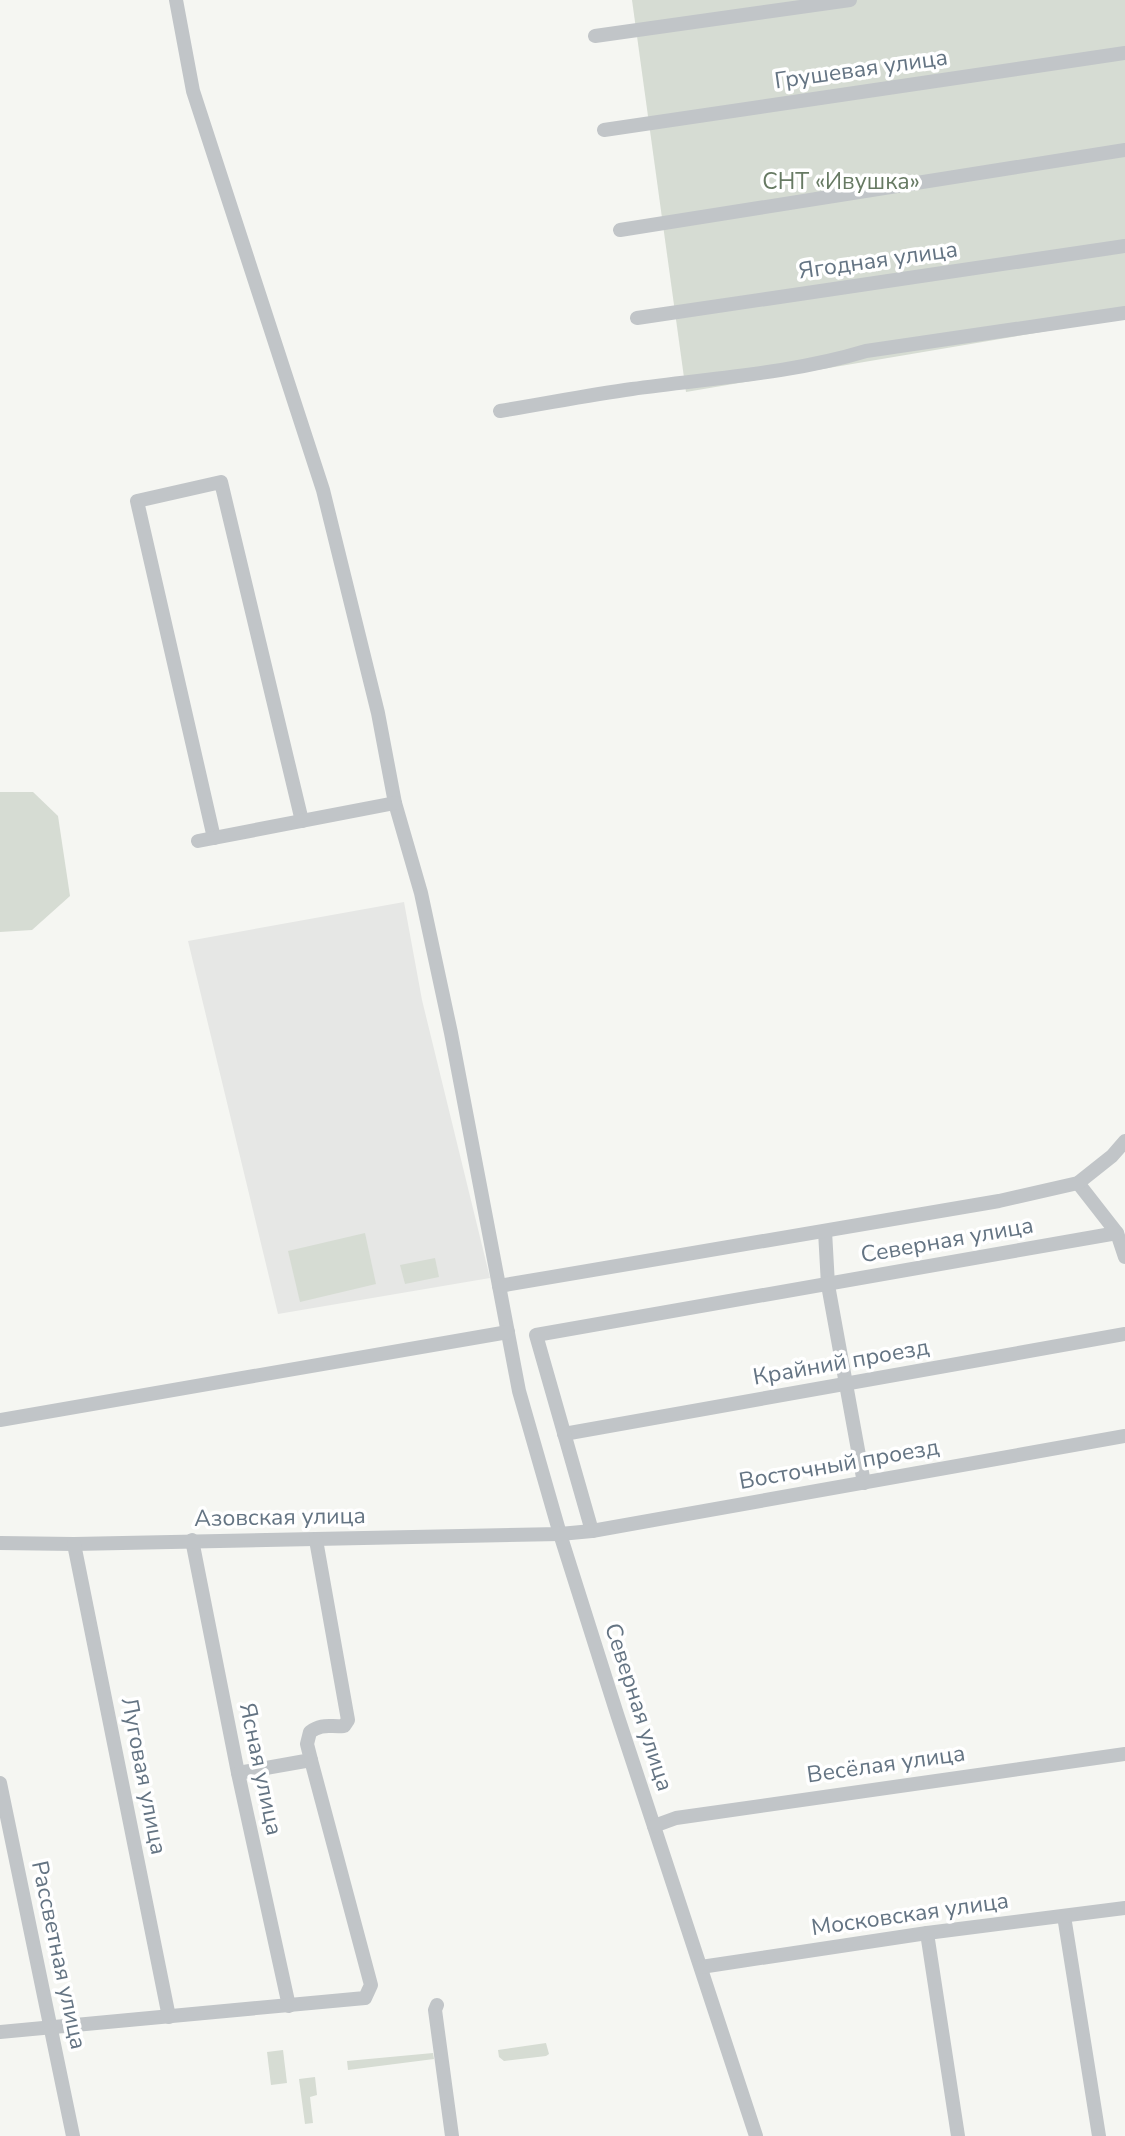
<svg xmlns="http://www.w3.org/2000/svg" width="1125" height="2136" viewBox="0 0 1125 2136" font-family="'Nunito Sans',sans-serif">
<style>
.built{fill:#e6e7e5}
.green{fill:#d6dcd3}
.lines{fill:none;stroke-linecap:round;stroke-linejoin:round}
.minor{stroke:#c1c5c8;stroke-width:14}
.labels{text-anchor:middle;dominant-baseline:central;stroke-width:7;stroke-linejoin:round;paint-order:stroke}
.street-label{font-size:23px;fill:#647483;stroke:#fff}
.park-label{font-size:23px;fill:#677a63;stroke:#fff}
</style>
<rect width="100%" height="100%" fill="#f5f6f2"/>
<polygon class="built" points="404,902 422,1000 490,1278 278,1314 188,941"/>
<g class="green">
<polygon points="632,0 1125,0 1125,318 686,392"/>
<polygon points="0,792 33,792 58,816 70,896 32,930 0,932"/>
<polygon points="365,1233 376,1284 300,1302 288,1251"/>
<polygon points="435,1258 439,1277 405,1284 400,1265"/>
<polygon points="546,2043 549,2054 546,2056 504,2061 499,2057 498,2050"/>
<polygon points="283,2050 287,2083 271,2085 267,2052"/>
<polygon points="433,2053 434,2059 348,2070 347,2061"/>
<polygon points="315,2077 317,2095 310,2097 313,2123 305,2124 299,2079"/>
</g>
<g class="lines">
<g class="minor">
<polyline points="176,0 193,91 323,490 378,713 395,803 421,893 451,1033 519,1391 560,1534 617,1714 756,2136"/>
<polyline points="595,36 850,0"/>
<polyline points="604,130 1125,53"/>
<polyline points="620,230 1125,150"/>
<polyline points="637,318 1125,246"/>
<path d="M500 411C544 404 588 395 632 389 710 378 790 374 866 351L1125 313"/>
<polyline points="214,838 137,501 221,482 302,821"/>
<polyline points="198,841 395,803"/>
<polyline points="1078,1183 1117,1233 1125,1257"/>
<polyline points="825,1231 828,1285 864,1483"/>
<polyline points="499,1286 999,1201 1078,1183 1112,1156 1125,1141"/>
<polyline points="0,1420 508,1332"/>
<polyline points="564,1434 1125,1334"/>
<polyline points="592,1531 536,1335 1117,1233"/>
<polyline points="192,1540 238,1773 289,2006"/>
<polyline points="0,1543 74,1544 560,1534 592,1531 1125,1436"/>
<polyline points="74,1544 169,2017"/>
<path d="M238 1773 311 1760 307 1744 310 1732C322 1723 329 1727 344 1726L348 1720 316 1540"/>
<polyline points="0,1783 73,2136"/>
<polyline points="654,1826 676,1818 1125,1754"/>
<polyline points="1064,1916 1099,2136"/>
<polyline points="927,1933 958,2136"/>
<polyline points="701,1967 927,1933 1125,1908"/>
<polyline points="437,2005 435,2010 452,2136"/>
<polyline points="0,2032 365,1998 371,1985 311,1760"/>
</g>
</g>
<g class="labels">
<g class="street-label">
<text transform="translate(861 69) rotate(-8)">Грушевая улица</text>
<text transform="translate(878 260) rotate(-8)">Ягодная улица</text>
<text transform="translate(947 1240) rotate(-10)">Северная улица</text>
<text transform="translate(841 1362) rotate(-10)">Крайний проезд</text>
<text transform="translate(839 1464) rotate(-10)">Восточный проезд</text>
<text transform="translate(280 1517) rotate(-1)">Азовская улица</text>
<text transform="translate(639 1707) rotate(72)">Северная улица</text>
<text transform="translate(886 1764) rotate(-8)">Весёлая улица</text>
<text transform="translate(261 1769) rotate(78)">Ясная улица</text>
<text transform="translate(144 1776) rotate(79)">Луговая улица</text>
<text transform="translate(910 1914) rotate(-8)">Московская улица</text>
<text transform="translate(59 1955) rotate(78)">Рассветная улица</text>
</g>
<g class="park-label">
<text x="841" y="181">СНТ «Ивушка»</text>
</g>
</g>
</svg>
